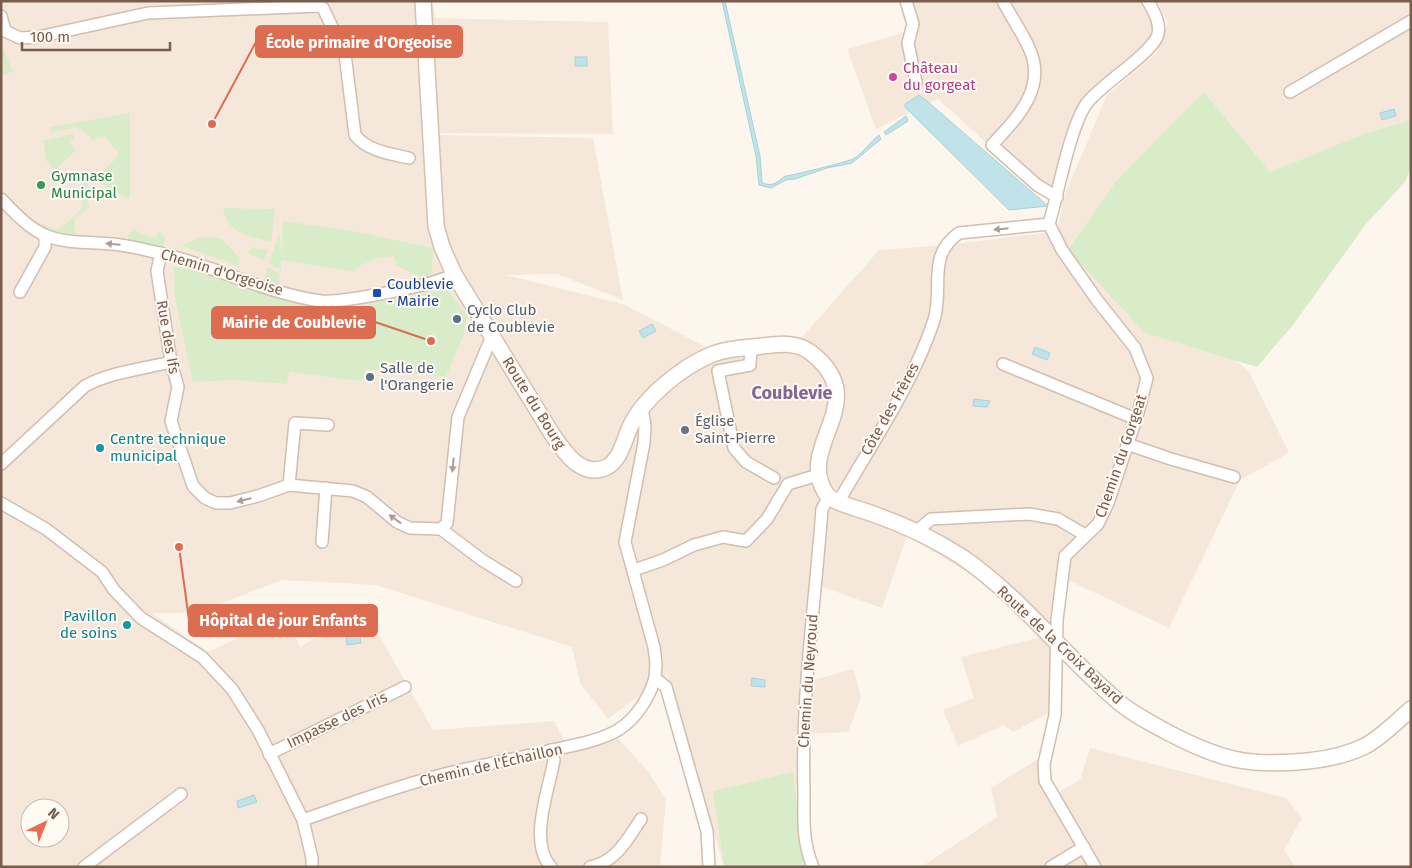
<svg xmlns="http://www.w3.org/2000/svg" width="1412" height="868" viewBox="0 0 1412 868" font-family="'Fira Sans',sans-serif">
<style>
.residential{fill:#f5e8da;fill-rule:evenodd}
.green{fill:#d8ecc9}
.water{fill:#bfe3e8;stroke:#a5d3da}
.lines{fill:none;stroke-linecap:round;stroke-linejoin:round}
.minor-casing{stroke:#d1beb0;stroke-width:14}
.secondary-casing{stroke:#d6c0b0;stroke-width:18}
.minor{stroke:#fff;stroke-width:11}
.secondary{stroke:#fff;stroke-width:15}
.oneway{fill:#af9d94}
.hotel-dot{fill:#d1479c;stroke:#fffaf3;stroke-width:2}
.leisure-dot{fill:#2e9e5b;stroke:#fffaf3;stroke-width:2}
.transit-dot{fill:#1a4fb4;stroke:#fffaf3;stroke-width:2}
.service-dot{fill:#5c6f8a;stroke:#fffaf3;stroke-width:2}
.worship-dot{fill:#6b7280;stroke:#fffaf3;stroke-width:2}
.culture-dot{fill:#0f9aa8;stroke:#fffaf3;stroke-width:2}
.labels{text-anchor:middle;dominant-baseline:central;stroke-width:4;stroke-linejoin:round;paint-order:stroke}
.hotel-label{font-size:15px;fill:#b23c85;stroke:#fffaf3;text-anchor:start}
.leisure-label{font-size:15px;fill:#27864d;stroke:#fffaf3;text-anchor:start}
.street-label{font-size:15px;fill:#7a5c4d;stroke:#fffaf3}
.transit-label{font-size:15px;fill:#164399;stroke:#fffaf3;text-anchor:start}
.service-label{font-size:15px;fill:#4e5e75;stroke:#fffaf3;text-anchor:start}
.worship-label{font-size:15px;fill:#5b616d;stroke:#fffaf3;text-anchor:start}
.culture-label{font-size:15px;fill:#0d838f;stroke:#fffaf3;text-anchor:start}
.quarter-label{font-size:18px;font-weight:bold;fill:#846695;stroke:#fffaf3}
.leader{fill:none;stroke:#dc6d51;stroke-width:2}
.callout-dot{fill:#dc6d51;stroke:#fffaf3;stroke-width:2}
.callout{fill:#dc6d51;stroke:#dc6d51;stroke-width:2}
.callout-label{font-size:16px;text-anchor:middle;font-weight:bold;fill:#fff}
</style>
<rect width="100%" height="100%" fill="#fdf6ec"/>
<g class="residential">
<path d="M1 1H433L435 18 608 22 613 134 438 133V135L593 138 623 300 557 274 506 275 623 304 706 347 802 337 879 250 946 245 1058 231 1063 199 1107 95 1157 53 1168 22 1157 1H1411V120L1366 133 1270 172 1204 92 1145 333 1235 359 1249 372 1289 453 1240 480 1169 628 1068 580 1051 712 1013 732 1004 725 958 746 943 710 974 698 961 657 1041 637 979 579 907 536 882 608 820 586 809 681 854 669 861 698 848 732 807 734 812 849 820 867H724L667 674 608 719 580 683 572 647 376 585 282 580 196 613H152L208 652 285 616 300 647 364 609 433 730 554 721 569 750 616 736 648 771 666 800 660 867H1ZM30 808H60V838H30Z"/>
<polygon points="902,1 1142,1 1155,24 1145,45 1073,112 1048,199 938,99 876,129 847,49 910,31"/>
<polygon points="1090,748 1286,798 1302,818 1284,850 1296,867 921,867 997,817 991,788 1044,755 1056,794 1080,780"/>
</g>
<g class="green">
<polygon points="1,44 13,71 1,76"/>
<polygon points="1204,92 1270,172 1366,133 1411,120 1411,167 1405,182 1366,224 1293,325 1257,367 1145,333 1068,250 1117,180"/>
<polygon points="130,113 130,196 128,199 93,179 118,157 118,152 105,137 98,136 93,141 85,132 76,127 52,132 50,127"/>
<polygon points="72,134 75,137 70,142 76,150 55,170 47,162 43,141"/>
<polygon points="87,179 89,195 78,196 74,192"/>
<polygon points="88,199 89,208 75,217 75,234 51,232 35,224 37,222 57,230 74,217 83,206 81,200"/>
<path d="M223 208 275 209 271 242C250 236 227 234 223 208Z"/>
<polygon points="283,221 352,231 433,248 432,274 423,278 397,266 394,256 378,258 357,267 355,272 281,260 281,270 269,264 279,233 282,255"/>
<polygon points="135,230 155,239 158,232 161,233 165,238 163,246 160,248 129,241 128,236"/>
<polygon points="209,237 222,239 240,259 239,266 182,246 199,238"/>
<polygon points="252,247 268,250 264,261 248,253"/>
<polygon points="174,267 197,269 340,310 446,289 467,315 464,334 446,377 366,369 361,381 289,372 287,384 235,380 193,382 175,299"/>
<polygon points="268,267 280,274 279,287 263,282"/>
<polygon points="793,772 802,850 810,867 724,867 713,791"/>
</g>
<g class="water">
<path d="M722 1H725L760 156 762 182C771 188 778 182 785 176 791 176 849 161 853 159 863 153 870 142 879 135L881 139 852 163 827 168 795 179 786 180 771 188 759 185 756 156Z"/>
<rect x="575" y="57" width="12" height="9"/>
<polygon points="919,95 927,101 1048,206 1009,210 905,107 905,104"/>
<polygon points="1394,109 1396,116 1382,120 1380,113"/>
<polygon points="906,116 908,121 886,135 884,132"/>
<polygon points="652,324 656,331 643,338 639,331"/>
<polygon points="1035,347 1050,353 1047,360 1032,354"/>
<polygon points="974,399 990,401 987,407 973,406"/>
<polygon points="360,636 361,643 347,645 346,637"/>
<polygon points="752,678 765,680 765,687 751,686"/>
<polygon points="254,795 257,802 238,808 237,801"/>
</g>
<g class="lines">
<defs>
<g id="minor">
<polyline points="906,1 913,24 908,43 916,82"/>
<path d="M1003 1C1011 17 1022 32 1029 48 1048 88 1016 119 992 145L1037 185 1057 197"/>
<path d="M1 16 5 31 20 38 38 37 148 13 318 6 323 8 345 54 355 135C367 151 391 154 409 158"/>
<polyline points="1290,92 1411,21"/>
<path d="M1 199C13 211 28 228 45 235 67 245 96 241 120 245 135 247 150 251 164 254 215 267 269 294 321 301 341 303 437 285 454 274"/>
<polyline points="1049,224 1062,250 1097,300 1135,348 1147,378 1138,413 1108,503 1098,524 1065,556 1057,620 1055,715 1044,764 1045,781 1095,867"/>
<path d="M1049 224C1058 194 1070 126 1087 103 1103 83 1147 57 1157 37 1162 25 1154 12 1148 1"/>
<polyline points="161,253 157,271 171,362 178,387 171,421 193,486 205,498 216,503 230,503 258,496 289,485 353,491 367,497 397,522 410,528 441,529 447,523 458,417 492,336"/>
<polyline points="20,292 45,247 45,235"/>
<polyline points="751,347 750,365 718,371 734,448 746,462 774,478"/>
<polyline points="1003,364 1136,419"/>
<polyline points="642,408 645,426 644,443 625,542 654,647 656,664 655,678 666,687 707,831 709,867"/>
<polyline points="1127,444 1171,459 1234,477"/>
<path d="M1 464 85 386C111 372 142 369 171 362"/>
<polyline points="289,485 295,423 328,425"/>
<path d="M839 501C872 443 913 384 934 320 944 288 926 256 959 233L1049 224"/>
<polyline points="1,503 46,529 102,572 114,590 141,618 202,657 232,689 258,730 303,820 312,858 312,867"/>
<polyline points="441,529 482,560 516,581"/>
<polyline points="917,531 931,519 1029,514 1058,519 1085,535"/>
<polyline points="322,542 326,488"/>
<polyline points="634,570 663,560 694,545 723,537 746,541 767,519 788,484 818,475"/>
<polyline points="269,754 405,687"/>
<path d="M303 820C348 804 394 787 441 775 477 766 515 759 552 750 574 745 599 741 618 730 636 719 649 698 655 678"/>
<polyline points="84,867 181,794"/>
<path d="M551 867C528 843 549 789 554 760L551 750"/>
<path d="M590 867C616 862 627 840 641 819"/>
<path d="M813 867C802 841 804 819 804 792 801 697 815 604 822 509L829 496"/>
<polyline points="1051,867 1084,847"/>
</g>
<path id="secondary" d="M423 1 436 226 442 247 454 274 552 434C564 452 582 479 607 467 621 459 624 440 630 427 644 397 683 366 713 354 726 349 740 348 753 347 773 345 794 340 810 352 875 401 796 444 825 492 830 501 846 505 855 508 894 520 928 535 962 557 1019 596 1061 652 1113 697 1129 712 1149 722 1167 732 1220 760 1248 767 1308 761 1327 759 1347 755 1365 746 1382 737 1396 722 1411 709"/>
</defs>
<use href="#minor" class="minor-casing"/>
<use href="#secondary" class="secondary-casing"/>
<use href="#minor" class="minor"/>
<use href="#secondary" class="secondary"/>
</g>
<defs><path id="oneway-solid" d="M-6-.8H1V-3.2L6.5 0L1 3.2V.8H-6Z" transform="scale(1.25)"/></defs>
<g class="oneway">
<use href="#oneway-solid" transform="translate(1001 229) rotate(174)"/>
<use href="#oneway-solid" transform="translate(113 244) rotate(-175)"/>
<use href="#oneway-solid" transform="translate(453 465) rotate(96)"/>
<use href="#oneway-solid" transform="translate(244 500) rotate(166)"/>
<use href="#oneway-solid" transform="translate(395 519) rotate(-144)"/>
</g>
<circle class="hotel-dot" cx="893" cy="77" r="5"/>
<circle class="leisure-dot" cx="41" cy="185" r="5"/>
<rect class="transit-dot" x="372" y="288" width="10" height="10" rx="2.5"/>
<g class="service-dot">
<circle cx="457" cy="319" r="5"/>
<circle cx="370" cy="377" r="5"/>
</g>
<circle class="worship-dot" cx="685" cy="430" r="5"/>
<g class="culture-dot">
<circle cx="100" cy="448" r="5"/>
<circle cx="127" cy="625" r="5"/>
</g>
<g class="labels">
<g class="hotel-label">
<text x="903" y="68">Château<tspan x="903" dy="17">du gorgeat</tspan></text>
</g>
<g class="leisure-label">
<text x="51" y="176">Gymnase<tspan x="51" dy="17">Municipal</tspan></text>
</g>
<g class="street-label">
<text transform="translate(222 272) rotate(17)">Chemin d'Orgeoise</text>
<text transform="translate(168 337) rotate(80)">Rue des Ifs</text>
<text transform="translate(534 403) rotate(58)">Route du Bourg</text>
<text transform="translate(890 409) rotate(-61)">Côte des Frères</text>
<text transform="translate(1121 456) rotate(-71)">Chemin du Gorgeat</text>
<text transform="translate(1060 645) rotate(43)">Route de la Croix Bayard</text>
<text transform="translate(808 681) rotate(-86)">Chemin du Neyroud</text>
<text transform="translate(337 720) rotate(-26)">Impasse des Iris</text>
<text transform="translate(491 765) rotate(-13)">Chemin de l'Échaillon</text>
</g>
<g class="transit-label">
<text x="387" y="284">Coublevie<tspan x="387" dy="17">- Mairie</tspan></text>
</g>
<g class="service-label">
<text x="467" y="310">Cyclo Club<tspan x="467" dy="17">de Coublevie</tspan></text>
<text x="380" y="368">Salle de<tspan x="380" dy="17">l'Orangerie</tspan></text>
</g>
<g class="worship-label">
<text x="695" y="421">Église<tspan x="695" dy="17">Saint-Pierre</tspan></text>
</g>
<g class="culture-label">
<text x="110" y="439">Centre technique<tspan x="110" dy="17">municipal</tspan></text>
<text x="117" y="616" text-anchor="end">Pavillon<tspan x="117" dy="17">de soins</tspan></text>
</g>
<g class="quarter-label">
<text x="792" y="393">Coublevie</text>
</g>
</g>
<path class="leader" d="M212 124L256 42M431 341L375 322M179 547L189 620"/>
<g class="callout-dot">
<circle cx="212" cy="124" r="5"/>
<circle cx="431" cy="341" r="5"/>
<circle cx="179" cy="547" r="5"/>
</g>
<g class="callout">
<rect x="256" y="26" width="206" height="31" rx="5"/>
<rect x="212" y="307" width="163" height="31" rx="5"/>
<rect x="189" y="605" width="188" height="31" rx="5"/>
</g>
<g class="callout-label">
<text x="359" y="48">École primaire d'Orgeoise</text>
<text x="294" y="328">Mairie de Coublevie</text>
<text x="283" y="626">Hôpital de jour Enfants</text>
</g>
<rect width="1412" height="868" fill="none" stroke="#7a5c4d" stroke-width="5"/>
<g transform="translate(45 823) rotate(43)"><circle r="24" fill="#fffaf3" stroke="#cabbb1"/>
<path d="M0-4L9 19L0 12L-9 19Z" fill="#e76f51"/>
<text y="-8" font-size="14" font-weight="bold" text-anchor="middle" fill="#7a5c4d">N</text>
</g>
<path d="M22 42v8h148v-8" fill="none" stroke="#7a5c4d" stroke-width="2.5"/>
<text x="30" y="42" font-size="15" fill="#7a5c4d" stroke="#fffaf3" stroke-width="4" paint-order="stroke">100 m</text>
</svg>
